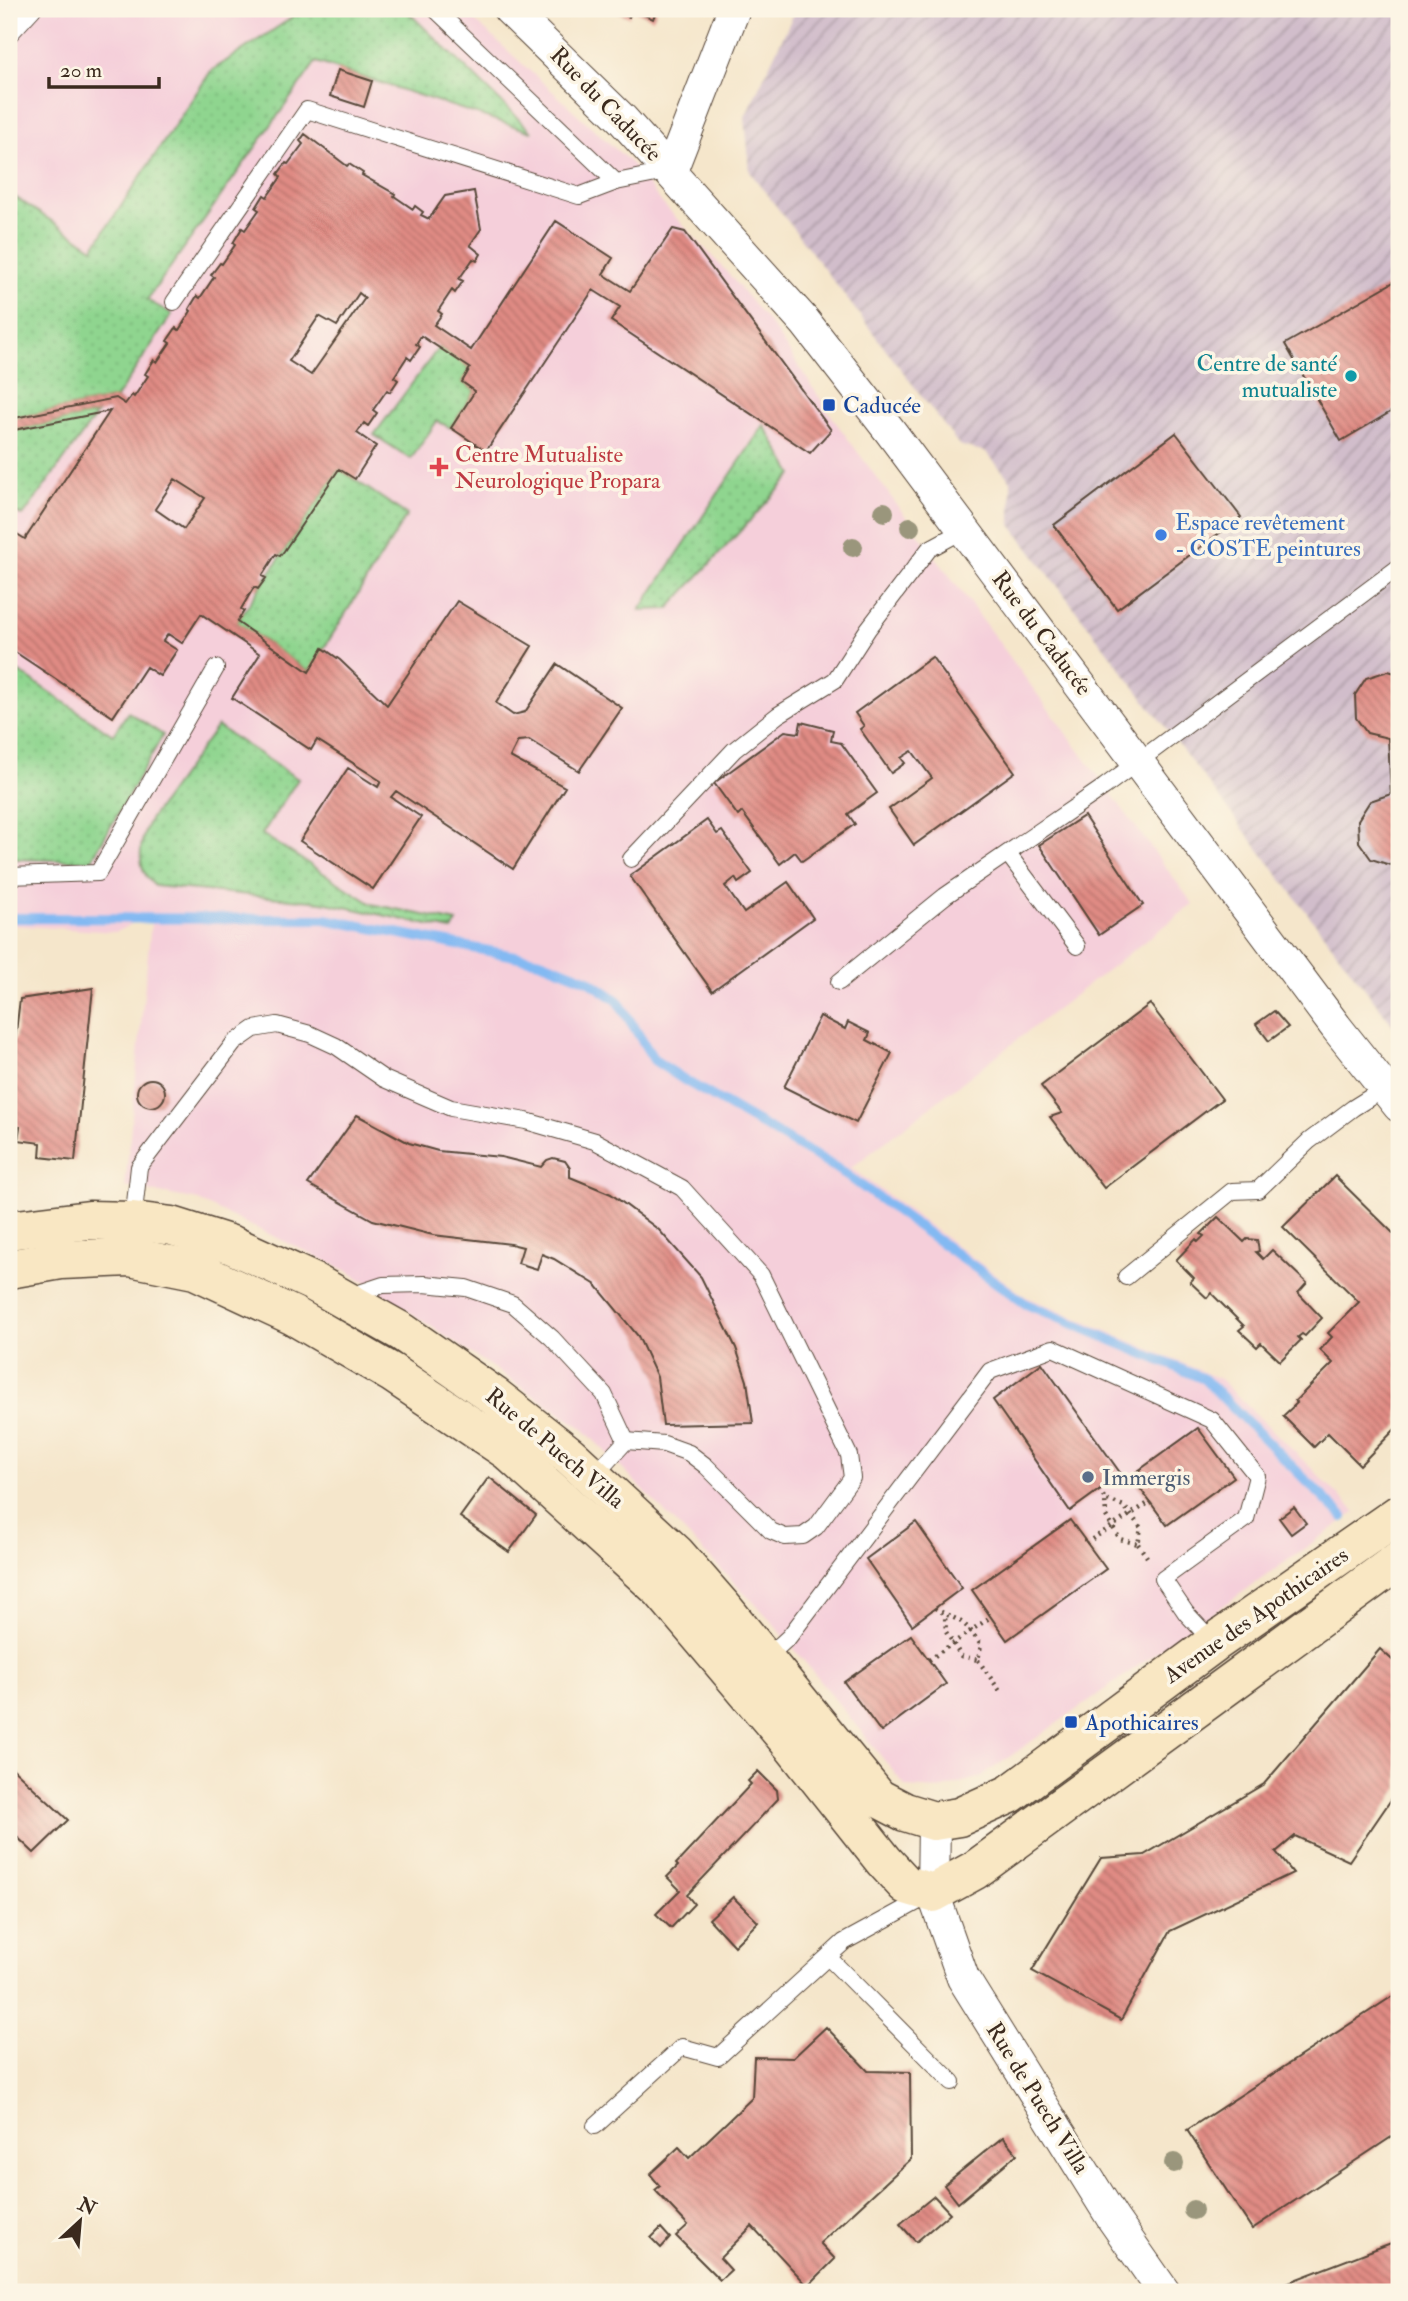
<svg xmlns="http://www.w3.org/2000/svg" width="1408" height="2301" viewBox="0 0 1408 2301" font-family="'IM FELL Double Pica',serif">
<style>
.built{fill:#f5cfda}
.industrial{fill:url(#industrial-furrows)}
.grass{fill:url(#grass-dots);stroke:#658056;stroke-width:2}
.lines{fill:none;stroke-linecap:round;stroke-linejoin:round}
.stream{stroke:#83b9f2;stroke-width:10}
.building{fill:url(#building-back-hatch);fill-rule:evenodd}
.lane-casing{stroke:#574638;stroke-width:18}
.street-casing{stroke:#574638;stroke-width:34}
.secondary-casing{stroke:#574638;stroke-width:41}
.path{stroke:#574638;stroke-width:4.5;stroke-dasharray:2 5;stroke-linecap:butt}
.lane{stroke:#fff;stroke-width:16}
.street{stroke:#fff;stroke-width:32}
.secondary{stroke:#f9e7c3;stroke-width:38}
.tree{fill:#9a967b}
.culture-dot{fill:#0f9aa8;stroke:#fcf5e5;stroke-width:2.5}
.transit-dot{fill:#1a4fb4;stroke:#fcf5e5;stroke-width:2.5}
.health-dot{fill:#e0444e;stroke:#fcf5e5;stroke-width:2.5}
.shop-dot{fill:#3f7fe0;stroke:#fcf5e5;stroke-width:2.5}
.service-dot{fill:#5c6f8a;stroke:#fcf5e5;stroke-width:2.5}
.labels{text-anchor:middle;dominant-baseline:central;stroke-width:7;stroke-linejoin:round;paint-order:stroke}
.street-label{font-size:23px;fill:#3b2a1e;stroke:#fcf5e5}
.culture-label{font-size:23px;fill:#0d838f;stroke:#fcf5e5;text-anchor:end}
.transit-label{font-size:23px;fill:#164399;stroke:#fcf5e5;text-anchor:start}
.health-label{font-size:23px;fill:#be3a42;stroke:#fcf5e5;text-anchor:start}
.shop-label{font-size:23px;fill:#366cbe;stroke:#fcf5e5;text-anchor:start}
.service-label{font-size:23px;fill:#4e5e75;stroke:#fcf5e5;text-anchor:start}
</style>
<defs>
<pattern id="industrial-furrows" width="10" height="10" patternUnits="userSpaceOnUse" patternTransform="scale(1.75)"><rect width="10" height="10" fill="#d1bdcb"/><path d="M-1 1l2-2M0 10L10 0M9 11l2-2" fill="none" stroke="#ab9aa4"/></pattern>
<pattern id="grass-dots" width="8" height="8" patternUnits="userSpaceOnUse" patternTransform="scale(1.75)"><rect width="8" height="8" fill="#8fd58f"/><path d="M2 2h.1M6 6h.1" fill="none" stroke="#7cb77b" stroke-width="1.8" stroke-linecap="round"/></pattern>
<pattern id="building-back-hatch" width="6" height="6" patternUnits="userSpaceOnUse" patternTransform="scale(1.75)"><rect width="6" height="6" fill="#e08b84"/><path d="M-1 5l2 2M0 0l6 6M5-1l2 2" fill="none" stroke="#b7726b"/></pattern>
</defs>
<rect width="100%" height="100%" fill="#fcf5e5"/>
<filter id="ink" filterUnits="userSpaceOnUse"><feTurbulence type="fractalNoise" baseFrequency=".0143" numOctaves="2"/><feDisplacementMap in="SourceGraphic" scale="14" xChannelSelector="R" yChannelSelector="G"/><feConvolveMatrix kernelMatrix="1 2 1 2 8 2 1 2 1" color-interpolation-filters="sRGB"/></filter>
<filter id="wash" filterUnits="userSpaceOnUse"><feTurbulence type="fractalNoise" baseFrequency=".00686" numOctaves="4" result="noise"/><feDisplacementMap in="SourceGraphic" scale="28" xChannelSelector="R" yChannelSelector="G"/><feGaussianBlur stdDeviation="1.57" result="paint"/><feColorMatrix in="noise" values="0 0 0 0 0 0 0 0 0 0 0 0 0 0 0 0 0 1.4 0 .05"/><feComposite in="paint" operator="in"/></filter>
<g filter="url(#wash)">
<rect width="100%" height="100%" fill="#f5e6cb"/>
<polygon class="built" points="9,9 462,9 631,163 662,203 727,272 774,329 837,424 1193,904 851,1168 1025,1296 1220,1379 1356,1512 981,1777 940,1789 906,1787 770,1619 582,1428 350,1272 194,1199 125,1187 152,913 116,932 9,925"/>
<polygon class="industrial" points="796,9 1399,9 1399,1033 1011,525 1011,481 986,452 959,445 750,172 745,117"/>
<g class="grass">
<polygon points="289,9 405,9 532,132 316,62 147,300 172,314 116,398 9,419 9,193 93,248 211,71 293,17"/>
<polygon points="439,347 470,368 462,382 475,391 451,428 437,421 411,459 374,435"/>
<polygon points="97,414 23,516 9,509 9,431"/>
<polygon points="764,425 793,474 668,609 640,610"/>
<polygon points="339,469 407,515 309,672 237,622"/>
<polygon points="9,665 113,735 128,712 163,735 91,861 9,859"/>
<path d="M217 726 298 779 262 834 372 904 457 922 452 930 322 902 155 886C135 869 139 843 149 821Z"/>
</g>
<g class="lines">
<polyline class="stream" points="9,918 325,919 540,961 588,980 618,1001 654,1060 686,1081 838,1169 1026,1304 1204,1379 1343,1517"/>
</g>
<g id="blocks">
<g class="building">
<polygon points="610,9 657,9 653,19 632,9 629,17"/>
<polygon points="338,70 372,81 364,107 330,96"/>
<path d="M305 134 347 166 349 164 363 173 362 175 395 194 394 196 413 209 415 206 423 212 421 215 429 219 445 196 474 191 481 229 470 245 481 254 477 261 473 259 459 279 463 281 455 293 452 290 438 311 442 314 434 325 471 350 556 221 613 258 603 274 630 291 673 229 685 232 831 430 810 453 611 321 620 307 593 290 486 451 451 428 475 391 462 382 470 368 421 336 416 344 420 347 411 360 407 357 394 377 398 380 390 392 387 390 373 410 377 413 368 426 364 423 357 433 376 446 355 479 339 469 284 551 280 556 276 554 262 576 266 578 258 589 254 587 241 609 244 611 237 622 309 672 323 648 340 660 387 705 457 601 532 646 496 703 513 715 525 712 557 664 622 708 579 771 529 740 518 741 510 757 565 787 513 869 396 791 391 797 421 817 373 889 300 841 348 768 378 787 381 781 317 740 311 750 232 698 260 654 201 614 182 643 168 634 163 641 177 650 160 676 146 667 113 717 9 648V529L25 539 110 411 9 431V419L116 398 125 404 132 395 134 397 148 376 145 374 154 360 157 362 170 343 167 341 176 328 179 330 191 311 189 309 197 296 200 298 214 277 211 275 220 263 222 264 235 245 233 243 242 228 245 230 259 210 256 208 264 195 267 197 281 177 278 174 286 163 288 164 303 144 300 141ZM359 293 365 298 311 375 289 361 319 316 337 326ZM175 479 205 498 184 529 155 509Z"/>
<polygon points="1399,279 1399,407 1341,441 1285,344"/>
<polygon points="1176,433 1241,517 1117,609 1054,525"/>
<polygon points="932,657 1015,772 914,845 889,809 932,778 912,751 901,758 905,763 891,773 860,729 864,726 855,713"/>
<polygon points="1388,671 1399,674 1399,862 1390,865 1371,859 1359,842 1358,820 1370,801 1391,794 1388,738 1367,733 1356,718 1355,695 1366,678"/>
<polygon points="801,722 833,730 831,741 841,743 877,793 848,814 855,824 802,861 795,852 780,864 742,812 738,816 714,783 785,731 799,733"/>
<polygon points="1084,816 1143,905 1099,935 1039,845"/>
<polygon points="707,820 717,834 722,831 752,873 738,883 735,878 725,886 744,913 788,882 813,918 712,991 630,876"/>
<polygon points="93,988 75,1161 40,1157 41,1143 18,1140 20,1127 9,1126 9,1039 15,1040 20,999"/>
<polygon points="1150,1004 1222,1099 1104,1188 1050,1117 1062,1113 1041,1086"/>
<polygon points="1274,1011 1288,1027 1269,1041 1256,1024"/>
<polygon points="820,1016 845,1029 848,1022 870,1033 867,1040 892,1053 856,1123 784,1087"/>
<circle cx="151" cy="1093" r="14"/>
<polygon points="357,1115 409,1143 438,1151 501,1157 541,1167 547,1160 553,1158 565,1161 570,1168 570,1177 611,1194 659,1230 701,1277 736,1348 747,1381 753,1423 663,1425 657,1377 638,1336 596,1285 554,1259 542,1254 537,1269 518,1263 523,1247 511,1244 433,1235 373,1220 308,1184"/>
<polygon points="1335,1176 1399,1239 1399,1425 1360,1465 1328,1433 1314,1447 1283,1416 1297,1403 1295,1401 1333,1363 1320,1350 1332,1337 1328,1333 1359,1302 1283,1227"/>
<polygon points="1218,1217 1244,1242 1247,1239 1257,1240 1259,1251 1256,1252 1263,1259 1272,1250 1307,1283 1298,1293 1322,1318 1305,1336 1302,1334 1298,1337 1301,1340 1280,1361 1261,1343 1257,1347 1239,1330 1244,1326 1211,1293 1207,1298 1190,1282 1194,1278 1176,1260 1196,1239 1198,1242 1204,1236 1201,1234"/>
<polygon points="1042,1363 1121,1474 1070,1511 993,1400"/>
<polygon points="1198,1428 1234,1477 1167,1525 1131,1476"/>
<polygon points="489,1477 536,1515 509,1552 460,1517"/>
<polygon points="1294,1507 1306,1523 1291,1534 1279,1518"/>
<polygon points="1070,1520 1106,1569 1007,1640 972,1590"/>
<polygon points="916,1522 962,1588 912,1625 866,1559"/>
<polygon points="911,1635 946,1684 881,1732 844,1682"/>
<polygon points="1380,1649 1399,1666 1399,1788 1349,1861 1295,1836 1276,1852 1293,1873 1170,1931 1121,2020 1032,1971 1101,1858 1144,1855 1264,1784"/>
<polygon points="9,1765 68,1820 34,1853 9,1829"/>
<polygon points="758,1771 777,1790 778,1799 687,1895 694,1904 671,1928 656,1914 680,1890 667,1877 678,1866 676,1864 751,1784 748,1781"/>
<polygon points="733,1897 758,1922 734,1946 709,1919"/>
<polygon points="1399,1992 1399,2132 1252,2229 1187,2130"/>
<polygon points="826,2027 868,2071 910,2072 911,2159 820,2243 835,2259 808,2286 752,2226 720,2258 731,2270 720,2280 676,2236 688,2225 655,2190 660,2186 650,2174 679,2147 689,2158 752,2098 754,2057 793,2058"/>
<polygon points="1003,2137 1017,2154 958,2203 944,2185"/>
<polygon points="934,2196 950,2213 916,2242 900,2224"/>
<polygon points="661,2228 670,2238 661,2248 651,2238"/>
<polygon points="1399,2240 1399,2292 1284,2292 1281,2285"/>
</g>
</g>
</g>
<g filter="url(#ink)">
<use href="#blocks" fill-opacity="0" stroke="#574638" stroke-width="2"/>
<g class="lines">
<defs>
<g id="lane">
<polyline points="435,9 616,182 671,171"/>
<polyline points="9,35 33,9"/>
<polyline points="174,302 307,110 579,196 616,182"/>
<polyline points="1008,854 1077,946"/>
<polyline points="631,859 734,750 778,715 835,680 868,629 929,549 964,530"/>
<polyline points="9,876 98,873 216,668"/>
<polyline points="839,982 945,896 1104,787 1399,567"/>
<polyline points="133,1221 139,1167 234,1043 254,1029 277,1025 310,1034 336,1046 384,1079 451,1108 526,1121 595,1141 682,1188 761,1275 849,1455 852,1478 816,1527 803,1536 785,1537 771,1531 706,1466 689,1453 664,1444 626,1441"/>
<polyline points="1126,1277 1232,1191 1258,1190 1309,1141 1353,1108 1385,1088"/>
<polyline points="347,1297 383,1285 424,1284 466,1288 513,1304 552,1338 604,1394 626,1441"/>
<polyline points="593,1477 626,1441"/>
<polyline points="765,1659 789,1637 990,1371 1053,1348 1212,1420 1257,1476 1246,1519 1163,1579 1186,1613 1214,1643"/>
<polyline points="828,1957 952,2082"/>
<polyline points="595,2126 682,2047 718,2057 844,1942 928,1896"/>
</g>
<g id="street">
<polyline points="509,9 622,119 805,322 890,431 1336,1027 1399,1106"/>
<polyline points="671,171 734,9"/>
<polyline points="934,1821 933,1893 963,1978 1113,2219 1164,2292"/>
</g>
<g id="secondary">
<polyline points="9,1230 89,1220 133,1221 172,1226 232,1245 313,1282 402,1332 494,1396 569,1455 676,1554 724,1609 878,1798 905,1812 934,1821 959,1817 1010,1794 1214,1643 1399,1514"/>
<polyline points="9,1269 61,1260 130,1257 195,1270 294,1316 392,1373 508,1451 661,1590 792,1745 884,1861 906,1885 933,1893 975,1870 1399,1560"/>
</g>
</defs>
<use href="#lane" class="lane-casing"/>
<use href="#street" class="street-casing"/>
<use href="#secondary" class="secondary-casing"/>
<g class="path">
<polyline points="1099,1490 1105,1499 1106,1516 1120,1539 1138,1544 1141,1528 1124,1506 1105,1499"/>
<polyline points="1086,1543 1150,1502"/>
<polyline points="1138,1544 1147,1557"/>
<path d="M935 1608C945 1615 958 1618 966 1626 972 1631 976 1639 981 1645L978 1660 961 1656 946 1632 945 1616"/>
<polyline points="929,1660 989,1618"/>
<polyline points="978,1660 1002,1694"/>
</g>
<use href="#lane" class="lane"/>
<use href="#street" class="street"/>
<use href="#secondary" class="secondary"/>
</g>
<g class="tree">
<circle cx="884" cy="512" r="10"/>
<circle cx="910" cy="527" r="10"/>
<circle cx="853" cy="547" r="10"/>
<circle cx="1174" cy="2163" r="10"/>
<circle cx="1193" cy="2210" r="10"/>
</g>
</g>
<circle class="culture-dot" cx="1351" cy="376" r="7"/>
<g class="transit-dot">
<rect x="822" y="398" width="14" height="14" rx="3.5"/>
<rect x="1064" y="1715" width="14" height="14" rx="3.5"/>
</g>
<path class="health-dot" d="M435.5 456.5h7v7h7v7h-7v7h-7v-7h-7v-7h7z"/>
<circle class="shop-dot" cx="1161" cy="535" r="7"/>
<circle class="service-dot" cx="1088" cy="1477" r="7"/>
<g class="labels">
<g class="street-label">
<text transform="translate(606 104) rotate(46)">Rue du Caducée</text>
<text transform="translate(1042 633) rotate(53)">Rue du Caducée</text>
<text transform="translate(555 1448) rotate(40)">Rue de Puech Villa</text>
<text transform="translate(1256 1615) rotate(-35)">Avenue des Apothicaires</text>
<text transform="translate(1038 2098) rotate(58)">Rue de Puech Villa</text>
</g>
<g class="culture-label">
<text x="1337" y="363">Centre de santé<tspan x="1337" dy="26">mutualiste</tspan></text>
</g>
<g class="transit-label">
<text x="843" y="405">Caducée</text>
<text x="1085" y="1722">Apothicaires</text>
</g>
<g class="health-label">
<text x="455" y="454">Centre Mutualiste<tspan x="455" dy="26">Neurologique Propara</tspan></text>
</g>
<g class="shop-label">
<text x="1175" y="522">Espace revêtement<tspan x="1175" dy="26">- COSTE peintures</tspan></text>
</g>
<g class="service-label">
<text x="1102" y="1477">Immergis</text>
</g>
</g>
<rect width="1408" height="2301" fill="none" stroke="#fcf5e5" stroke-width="35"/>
<g transform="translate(80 2221) rotate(26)" stroke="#fcf5e5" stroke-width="5" paint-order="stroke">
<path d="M0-5L12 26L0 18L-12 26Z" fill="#3b2a1e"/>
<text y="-10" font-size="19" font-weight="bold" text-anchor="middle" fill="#3b2a1e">N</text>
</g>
<path d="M49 77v10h110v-10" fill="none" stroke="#3b2a1e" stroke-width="3.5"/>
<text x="60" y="77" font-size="21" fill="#3b2a1e" stroke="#fcf5e5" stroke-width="5" paint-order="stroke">20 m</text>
</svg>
